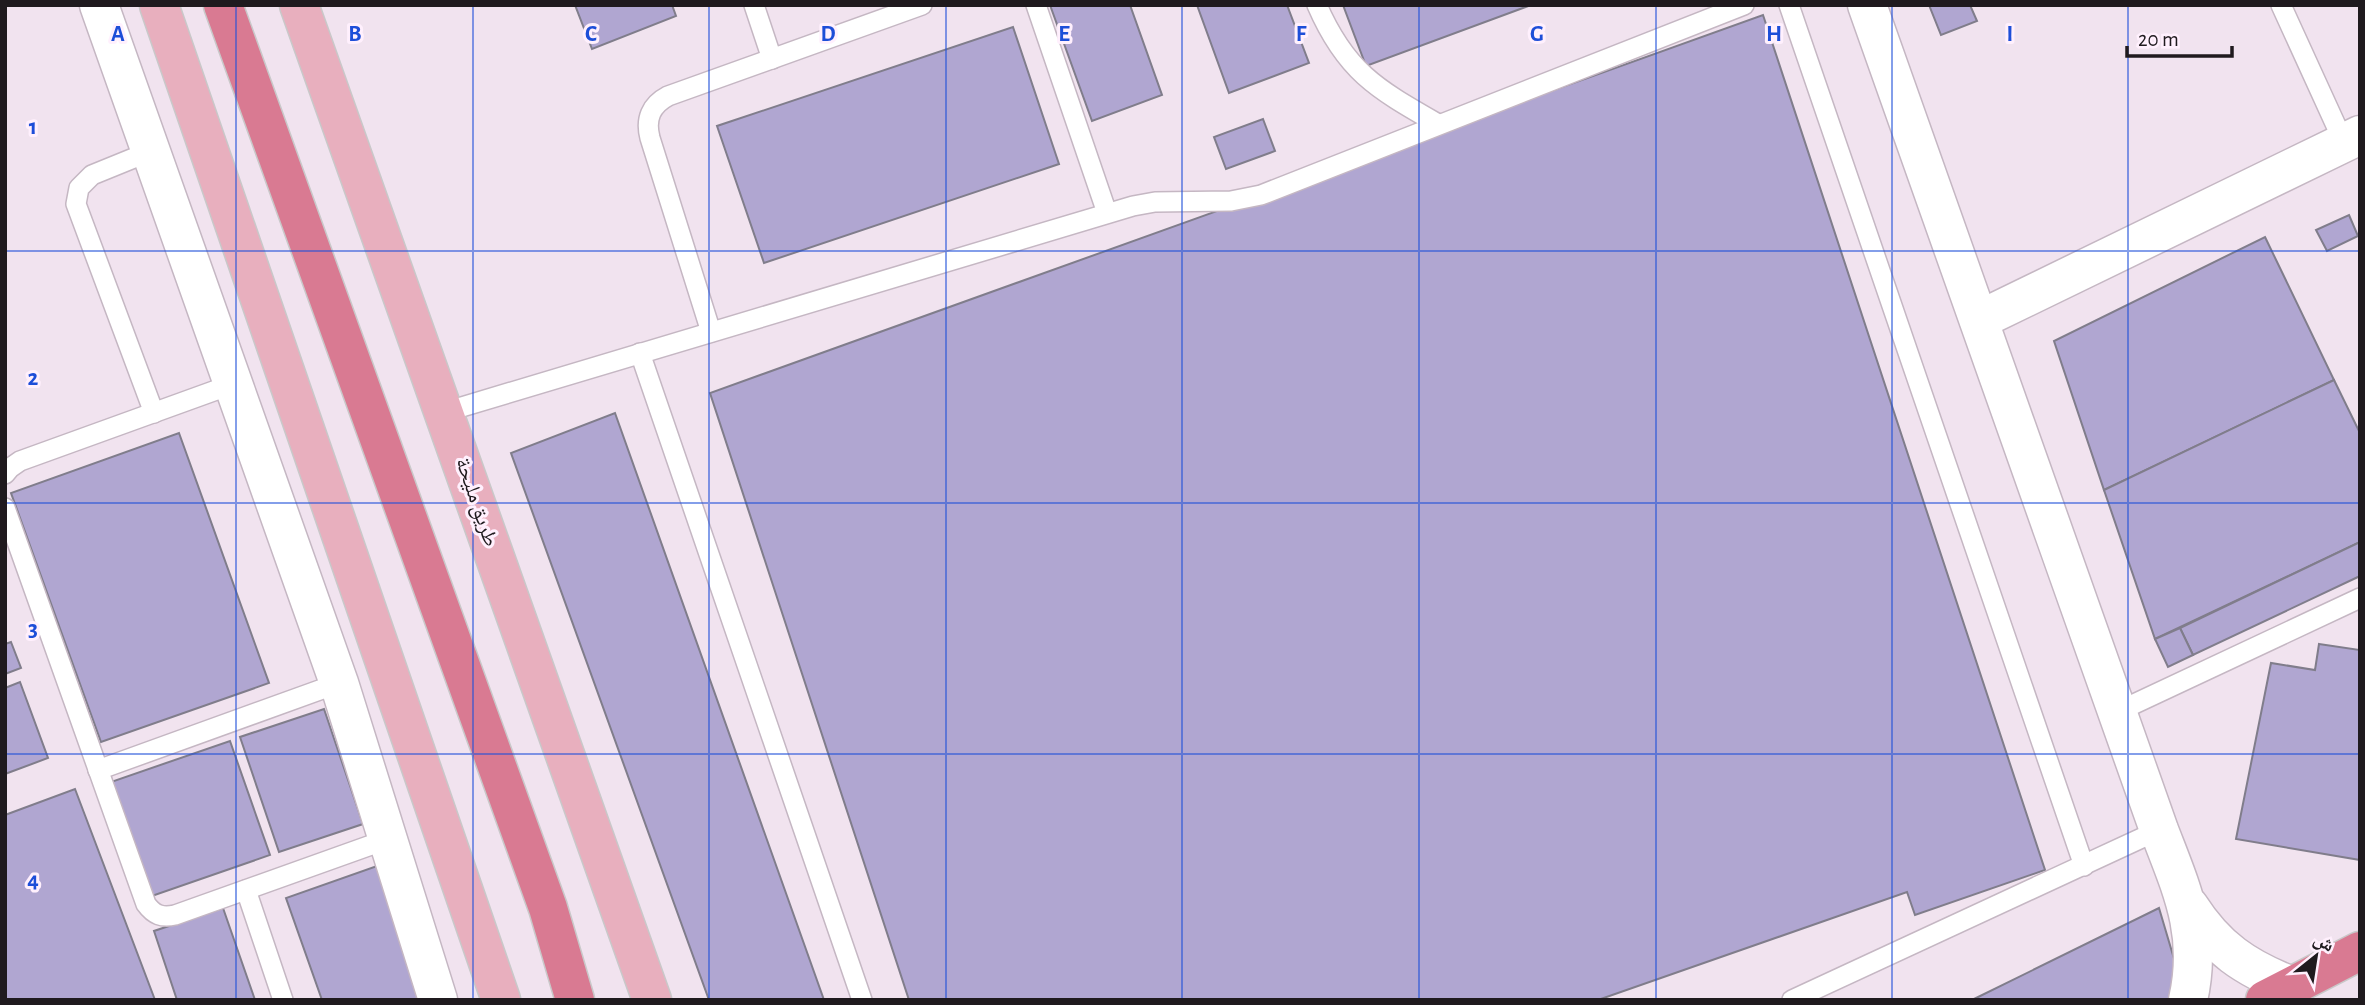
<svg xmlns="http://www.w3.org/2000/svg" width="2365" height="1005" viewBox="0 0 2365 1005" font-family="'Alegreya Sans','Noto Naskh Arabic',sans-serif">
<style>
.building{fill:#b0a6d1;stroke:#807d8b;stroke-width:2}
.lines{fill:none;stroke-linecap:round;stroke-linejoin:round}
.lane-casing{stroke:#c5b7c3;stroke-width:22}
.street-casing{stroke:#c5b7c3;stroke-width:41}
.primary-casing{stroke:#c9c8c9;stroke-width:41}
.highway-casing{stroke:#c9c8c9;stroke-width:41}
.lane{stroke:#fff;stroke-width:19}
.street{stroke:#fff;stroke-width:38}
.primary{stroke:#e8afbe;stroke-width:38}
.highway{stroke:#d97a92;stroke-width:38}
.grid{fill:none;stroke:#1d4ed8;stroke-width:2;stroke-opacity:0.55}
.labels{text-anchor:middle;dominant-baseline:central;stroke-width:6;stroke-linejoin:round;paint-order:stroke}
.street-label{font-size:21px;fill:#1f1a1e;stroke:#fff0fd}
.grid-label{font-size:23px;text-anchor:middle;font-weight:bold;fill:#1d4ed8;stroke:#fff0fd;stroke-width:6;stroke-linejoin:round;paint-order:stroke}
</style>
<rect width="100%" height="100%" fill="#f1e3ef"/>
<g class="building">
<polygon points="575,5 672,5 676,16 592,49"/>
<polygon points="1050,5 1130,5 1162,95 1092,121"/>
<polygon points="1197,5 1287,5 1309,63 1229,93"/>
<polygon points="1343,5 1531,5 1366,66"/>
<polygon points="1929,5 1970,5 1977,21 1941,35"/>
<polygon points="1763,15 2045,870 1915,915 1907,892 1598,1000 909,1000 710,393"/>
<polygon points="1013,27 1059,164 764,263 717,126"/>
<polygon points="1263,119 1275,151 1226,169 1214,137"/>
<polygon points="2349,215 2358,236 2327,251 2316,230"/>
<polygon points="2265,237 2334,380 2104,490 2054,341"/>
<polygon points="2334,380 2360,433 2360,542 2155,639 2104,490"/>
<polygon points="615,413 824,1000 709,1000 511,453"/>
<polygon points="179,433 269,683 101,742 11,493"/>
<polygon points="2360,542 2360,576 2193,655 2180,628"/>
<polygon points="2180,628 2193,655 2168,667 2155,639"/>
<polygon points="11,642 21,668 5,674 5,644"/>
<polygon points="2319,644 2360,650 2360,860 2236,839 2271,663 2315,670"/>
<polygon points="20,682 48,758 5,774 5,688"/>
<polygon points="324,709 363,824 279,852 240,737"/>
<polygon points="230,741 270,855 149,897 108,783"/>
<polygon points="75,789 155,1000 5,1000 5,815"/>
<polygon points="377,866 422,1000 322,1000 286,898"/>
<polygon points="223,908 255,1000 177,1000 154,931"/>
<polygon points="2159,908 2180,979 2169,1000 1972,1000"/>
</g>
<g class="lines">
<defs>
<g id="lane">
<polyline points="754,5 772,59"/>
<polyline points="1036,5 1107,213"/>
<path d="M1317 5C1346 72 1377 89 1438 124"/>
<polyline points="1789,5 2084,866"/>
<polyline points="2281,5 2344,143"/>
<polyline points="151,151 92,175 79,188 76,204 154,413"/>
<path d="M711 332 650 138C645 119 651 105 668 96L922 5"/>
<polyline points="640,353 862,1000"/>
<polyline points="445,412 1133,206 1155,202 1231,201 1261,195 1744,5"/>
<polyline points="5,474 10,468 20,461 233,384"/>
<path d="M5 508 146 904C154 915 162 918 175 915L388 839"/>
<polyline points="2117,712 2360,598"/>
<polyline points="98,770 339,683"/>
<polyline points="246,890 283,1000"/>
<polyline points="1792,1000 2159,830"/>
</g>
<g id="street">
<polyline points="99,5 339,683 438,1000"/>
<path d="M1867 5 2159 830C2182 890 2203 934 2188 1000"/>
<polyline points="1979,320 2360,135"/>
<path d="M2189 906C2216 948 2245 968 2292 986"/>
</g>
<g id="primary">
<polyline points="159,5 501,1000"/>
<polyline points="299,5 652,1000"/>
</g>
<g id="highway">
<polyline points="223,5 548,908 575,1000"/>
<polyline points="2265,1000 2360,951"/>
</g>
</defs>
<use href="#lane" class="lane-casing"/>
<use href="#street" class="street-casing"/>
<use href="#primary" class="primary-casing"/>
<use href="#highway" class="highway-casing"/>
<use href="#lane" class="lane"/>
<use href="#street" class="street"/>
<use href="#primary" class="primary"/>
<use href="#highway" class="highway"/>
</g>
<path class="grid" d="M236 5V1000M473 5V1000M709 5V1000M946 5V1000M1182 5V1000M1419 5V1000M1656 5V1000M1892 5V1000M2128 5V1000M5 251H2360M5 503H2360M5 754H2360"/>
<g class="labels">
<g class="street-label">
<text transform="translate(477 502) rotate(71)">طريق مليحة</text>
</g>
</g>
<g class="grid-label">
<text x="118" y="41">A</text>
<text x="355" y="41">B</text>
<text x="591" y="41">C</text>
<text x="828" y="41">D</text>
<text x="1064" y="41">E</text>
<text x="1301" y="41">F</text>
<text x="1537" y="41">G</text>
<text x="1774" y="41">H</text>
<text x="2010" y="41">I</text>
<text x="33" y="134">1</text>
<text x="33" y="385">2</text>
<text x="33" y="636">3</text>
<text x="33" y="887">4</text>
</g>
<rect width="2365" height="1005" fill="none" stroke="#1f1a1e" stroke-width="14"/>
<g transform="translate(2316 956) rotate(30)" stroke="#fff0fd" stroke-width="5" paint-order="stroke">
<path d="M0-5L12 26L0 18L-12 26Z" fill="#1f1a1e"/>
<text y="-10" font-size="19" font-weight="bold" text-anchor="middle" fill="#1f1a1e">ش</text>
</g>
<path d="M2127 46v10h105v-10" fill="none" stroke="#1f1a1e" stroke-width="3.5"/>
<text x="2138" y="46" font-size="21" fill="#1f1a1e" stroke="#fff0fd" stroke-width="5" paint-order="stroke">20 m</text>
</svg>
